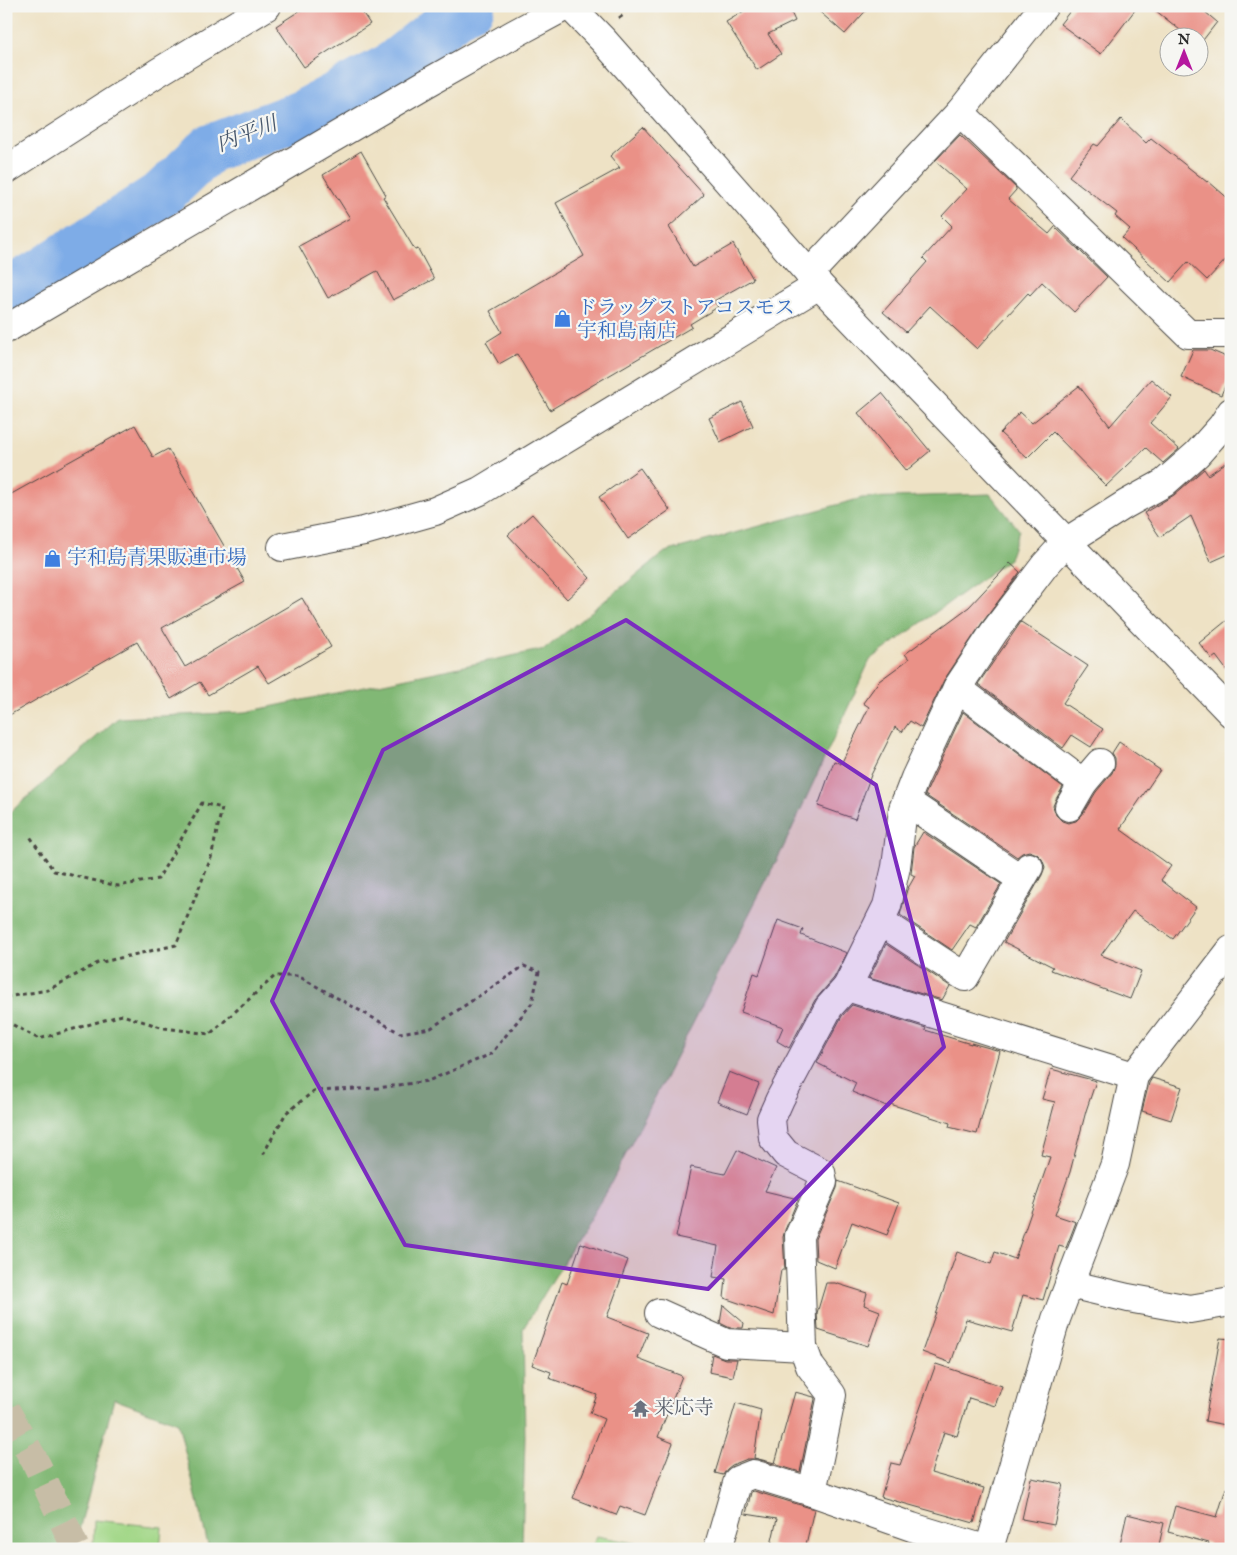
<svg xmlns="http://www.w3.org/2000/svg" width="1237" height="1555" viewBox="0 0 1237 1555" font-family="'IM FELL English','Noto Serif JP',serif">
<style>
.green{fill:#a2d787;stroke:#668159}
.forest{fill:#81b874;stroke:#567250}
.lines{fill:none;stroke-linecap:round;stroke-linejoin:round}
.river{stroke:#7eace7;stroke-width:48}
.building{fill:#ea9187}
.highway-tunnel{stroke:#c7bda6;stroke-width:28;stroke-dasharray:28 14;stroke-linecap:butt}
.minor-casing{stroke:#484642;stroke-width:30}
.path{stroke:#484642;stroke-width:3;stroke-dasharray:4 4;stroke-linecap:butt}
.minor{stroke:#fff;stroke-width:28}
.marked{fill:#7b2cbf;fill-opacity:0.2;stroke:#7b2cbf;stroke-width:4;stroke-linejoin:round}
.labels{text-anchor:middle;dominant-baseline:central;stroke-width:4.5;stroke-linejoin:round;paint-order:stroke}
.shop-label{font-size:20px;fill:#366cbe;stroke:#f6f6f2;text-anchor:start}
.worship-label{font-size:20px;fill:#5b616d;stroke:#f6f6f2;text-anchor:start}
.water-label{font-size:21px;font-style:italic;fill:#48586d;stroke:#f6f6f2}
</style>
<rect width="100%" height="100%" fill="#f6f6f2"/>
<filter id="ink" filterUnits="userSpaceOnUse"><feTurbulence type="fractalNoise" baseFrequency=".02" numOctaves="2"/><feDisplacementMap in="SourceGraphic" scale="10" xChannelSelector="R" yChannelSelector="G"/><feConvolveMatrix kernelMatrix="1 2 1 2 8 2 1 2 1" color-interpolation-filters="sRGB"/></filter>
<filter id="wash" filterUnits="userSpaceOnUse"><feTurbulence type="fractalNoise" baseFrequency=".0096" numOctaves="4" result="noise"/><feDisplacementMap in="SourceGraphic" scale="20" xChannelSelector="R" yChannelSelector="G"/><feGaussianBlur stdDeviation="1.12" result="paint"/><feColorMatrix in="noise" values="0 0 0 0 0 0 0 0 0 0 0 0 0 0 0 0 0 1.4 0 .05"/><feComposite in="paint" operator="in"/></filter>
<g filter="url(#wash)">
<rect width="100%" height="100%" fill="#eee2c5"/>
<g class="green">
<polygon points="94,1520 162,1527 160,1549 93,1549"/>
<polygon points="597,1536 664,1549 591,1549"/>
</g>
<polygon class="forest" points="990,494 1019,530 1009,559 870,660 783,848 609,1187 523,1329 525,1437 522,1549 209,1549 178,1423 114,1399 74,1549 6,1549 6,816 118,718 246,712 545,649 665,552 862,498"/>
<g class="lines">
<polyline class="river" points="6,292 38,274 162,194 209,149 304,113 390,67 462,10 471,6"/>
</g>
<g id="blocks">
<g class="building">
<polygon points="307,6 358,6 370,24 304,67 276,26"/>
<polygon points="752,6 788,6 795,21 768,34 781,54 757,70 726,22"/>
<polygon points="813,6 870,6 845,34"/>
<polygon points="1074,6 1138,6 1101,54 1060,24"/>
<polygon points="1150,6 1198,6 1217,22 1200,44 1200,38 1190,38"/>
<polygon points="1121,119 1146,143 1151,138 1207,182 1208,181 1231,201 1231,254 1207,280 1188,262 1170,282 1122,238 1130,229 1115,216 1117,213 1069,176 1094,144 1098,146"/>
<polygon points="643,127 704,195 669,227 693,267 733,244 753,279 714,301 718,307 690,324 692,327 550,410 517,354 499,364 486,342 502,332 490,311 584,256 556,203 620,168 610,156"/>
<polygon points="960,135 1016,188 1016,190 1008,199 1049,234 1055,227 1107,277 1074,312 1042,282 1030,295 1028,293 977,349 930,306 906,332 883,312 927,262 923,258 952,226 942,216 967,189 935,161"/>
<polygon points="361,151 386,195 383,197 415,250 418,249 434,279 393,300 377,271 328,298 299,246 350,218 323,175"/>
<polygon points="1193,350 1210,350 1231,359 1231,373 1221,395 1181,377"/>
<polygon points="1151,379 1172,397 1150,423 1179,449 1163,463 1146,448 1106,486 1053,432 1027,458 1000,433 1020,412 1032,423 1079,386 1110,426"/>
<polygon points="882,393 930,451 906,471 858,413"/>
<polygon points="742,402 753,426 720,442 709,418"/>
<polygon points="135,425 153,457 168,449 245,582 162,628 185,667 302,598 331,647 269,683 258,666 208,695 200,682 171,699 137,642 6,717 6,497"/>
<polygon points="1231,459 1231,553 1211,562 1191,516 1160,537 1144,513 1174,495 1204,469 1208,475"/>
<polygon points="640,468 670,510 628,539 599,497"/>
<polygon points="532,514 590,578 567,599 508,535"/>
<polygon points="1010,563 1020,572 982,623 944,680 921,728 910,721 902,732 895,727 871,775 855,819 818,806 834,761 841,764 869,707 863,703 879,681 909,659 905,654 969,607"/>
<polygon points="1231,617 1231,676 1216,656 1212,659 1199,643"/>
<polygon points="1021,622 1088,666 1063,703 1103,729 1091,747 1072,735 1063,748 978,684"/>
<polygon points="963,712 1063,787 1056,799 1053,806 1056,815 1062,821 1068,823 1076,821 1082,815 1096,792 1112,773 1115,765 1115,758 1112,753 1119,742 1160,770 1120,829 1171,866 1161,880 1196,907 1173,939 1133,911 1101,955 1141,971 1130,999 1051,970 1053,967 1004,942 1042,875 1045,867 1042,859 1037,854 1029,851 1022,853 1017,857 925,795"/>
<polygon points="923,832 1001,884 976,927 970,924 952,950 900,915 907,890 915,876 911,874 914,847"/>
<polygon points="778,920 803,929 801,935 847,953 834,978 815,1000 789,1048 777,1041 783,1027 741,1012 754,973 759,975"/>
<polygon points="886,944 950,986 942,1000 869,978"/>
<polygon points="852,1005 926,1028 925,1030 971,1044 971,1043 1000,1051 977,1134 949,1127 950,1123 890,1104 889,1107 852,1092 856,1083 817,1063 842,1016"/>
<polygon points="1051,1069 1096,1081 1086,1111 1070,1172 1055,1215 1076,1222 1066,1248 1059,1246 1043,1300 1023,1295 1012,1332 966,1319 951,1363 922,1352 957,1252 991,1264 995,1252 1015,1259 1050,1157 1041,1155 1055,1102 1042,1099"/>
<polygon points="729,1072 759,1084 747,1114 717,1102"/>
<polygon points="1152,1078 1182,1087 1171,1120 1142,1111 1149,1083"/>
<polygon points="737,1150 776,1168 765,1191 798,1199 785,1230 783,1237 785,1270 781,1270 774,1315 724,1298 726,1279 713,1277 718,1246 676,1237 691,1167 725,1174"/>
<polygon points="838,1181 899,1203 887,1235 852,1222 835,1268 816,1260 815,1239 837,1188"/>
<polygon points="581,1243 628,1260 607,1317 648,1333 638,1359 682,1376 658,1437 673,1443 645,1515 620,1506 616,1515 573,1498 604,1419 590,1413 597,1395 549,1378 551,1372 532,1365 562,1282 567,1284"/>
<polygon points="826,1283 835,1283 867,1293 864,1305 880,1311 868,1346 818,1330 817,1313"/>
<polygon points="723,1305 744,1323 743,1328 730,1328 720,1323"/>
<polygon points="1220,1338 1231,1339 1231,1426 1205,1421"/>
<polygon points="712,1354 725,1359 737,1359 733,1377 709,1372"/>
<polygon points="936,1364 1002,1386 995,1406 969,1398 957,1436 944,1432 931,1473 984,1488 974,1523 881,1497 891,1463 900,1465"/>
<polygon points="795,1392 814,1397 815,1399 800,1472 757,1459 747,1459 732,1465 727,1469 723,1475 715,1473 736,1403 761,1410 754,1458 775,1463"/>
<polygon points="1031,1478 1063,1484 1054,1525 1022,1519"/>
<polygon points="1226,1488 1231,1489 1231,1549 1207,1549 1209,1543 1168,1532 1175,1506 1217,1517"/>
<polygon points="754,1491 814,1509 805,1549 786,1549 771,1545 777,1519 746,1514 751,1492"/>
<polygon points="1127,1514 1164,1523 1158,1549 1119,1549"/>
</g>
</g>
</g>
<g filter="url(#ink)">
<use href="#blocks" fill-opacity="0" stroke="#484642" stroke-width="1"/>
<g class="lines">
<polyline class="highway-tunnel" points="6,1410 37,1465 76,1549"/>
<defs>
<g id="minor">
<polyline points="570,6 604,41 819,285 1231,713"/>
<polyline points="960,112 1188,334 1231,334"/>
<polyline points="6,170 157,73 267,6"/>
<polyline points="809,274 960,112 1044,6"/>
<polyline points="6,329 427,83 514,34 566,6"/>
<polyline points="282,547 364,531 435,511 480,491 819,285"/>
<polyline points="957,688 1083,783"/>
<polyline points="906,801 1021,879"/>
<polyline points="1069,807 1083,783 1100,763"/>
<polyline points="880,921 965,977 1029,867"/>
<polyline points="847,987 1134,1076"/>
<polyline points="1069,1284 1128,1298 1190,1309 1231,1302"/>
<polyline points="659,1313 726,1343 803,1347"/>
<polyline points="718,1549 738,1480 753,1474 812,1492"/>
<polyline points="985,1549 912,1527 812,1492 832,1395 810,1366 803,1347 799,1236 823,1182 821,1172 786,1154 773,1138 771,1119 780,1099 829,1007 847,987 887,906 896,867 903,809 915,778 957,688 994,632 1045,565 1066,542 1126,504 1164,483 1197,454 1222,426 1231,412"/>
<polyline points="989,1549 1056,1319 1115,1164 1134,1076 1231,950"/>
</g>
</defs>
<use href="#minor" class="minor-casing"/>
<g class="path">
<polyline points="619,18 625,14"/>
<polyline points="6,997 48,990 98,963 176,945 211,858 222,808 202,803 158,879 118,886 54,871 29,835"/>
<polyline points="6,1021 39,1039 122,1015 164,1028 210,1034 275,976 298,976 400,1033 431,1028 524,966 539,972 532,1003 491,1054 428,1081 378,1088 314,1091 286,1113 262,1156"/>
</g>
<use href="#minor" class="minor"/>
</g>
</g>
<path class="marked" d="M626 620 876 785 944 1047 708 1289 405 1245 272 1001 383 750Z"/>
<defs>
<symbol id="shop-bare" viewBox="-9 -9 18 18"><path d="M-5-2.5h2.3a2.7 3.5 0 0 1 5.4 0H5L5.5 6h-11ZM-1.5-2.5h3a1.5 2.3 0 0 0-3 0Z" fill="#3f7fe0" stroke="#f6f6f2" stroke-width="2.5" paint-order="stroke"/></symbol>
<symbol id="temple-bare" viewBox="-9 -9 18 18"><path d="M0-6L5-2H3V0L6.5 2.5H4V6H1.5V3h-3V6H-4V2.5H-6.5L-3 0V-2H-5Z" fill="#6b7280" stroke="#f6f6f2" stroke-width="2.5" paint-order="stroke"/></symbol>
</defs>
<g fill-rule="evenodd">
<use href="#shop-bare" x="550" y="306" width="25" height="25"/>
<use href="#shop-bare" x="40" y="546" width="25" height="25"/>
<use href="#temple-bare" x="628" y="1396" width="25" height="25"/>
</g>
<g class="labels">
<g class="shop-label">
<text x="577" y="308">ドラッグストアコスモス<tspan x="577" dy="23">宇和島南店</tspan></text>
<text x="67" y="558">宇和島青果販連市場</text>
</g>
<g class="worship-label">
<text x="654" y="1408">来応寺</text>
</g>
<g class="water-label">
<text transform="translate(247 135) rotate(-21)">内平川</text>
</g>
</g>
<rect width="1237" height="1555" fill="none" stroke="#f6f6f2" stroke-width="25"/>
<g transform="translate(1184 52)"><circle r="24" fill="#f6f6f2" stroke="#a5a5a2"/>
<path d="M0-4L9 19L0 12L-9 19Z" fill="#b5179e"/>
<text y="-8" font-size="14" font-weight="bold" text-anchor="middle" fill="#2b2b2b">N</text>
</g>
</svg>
